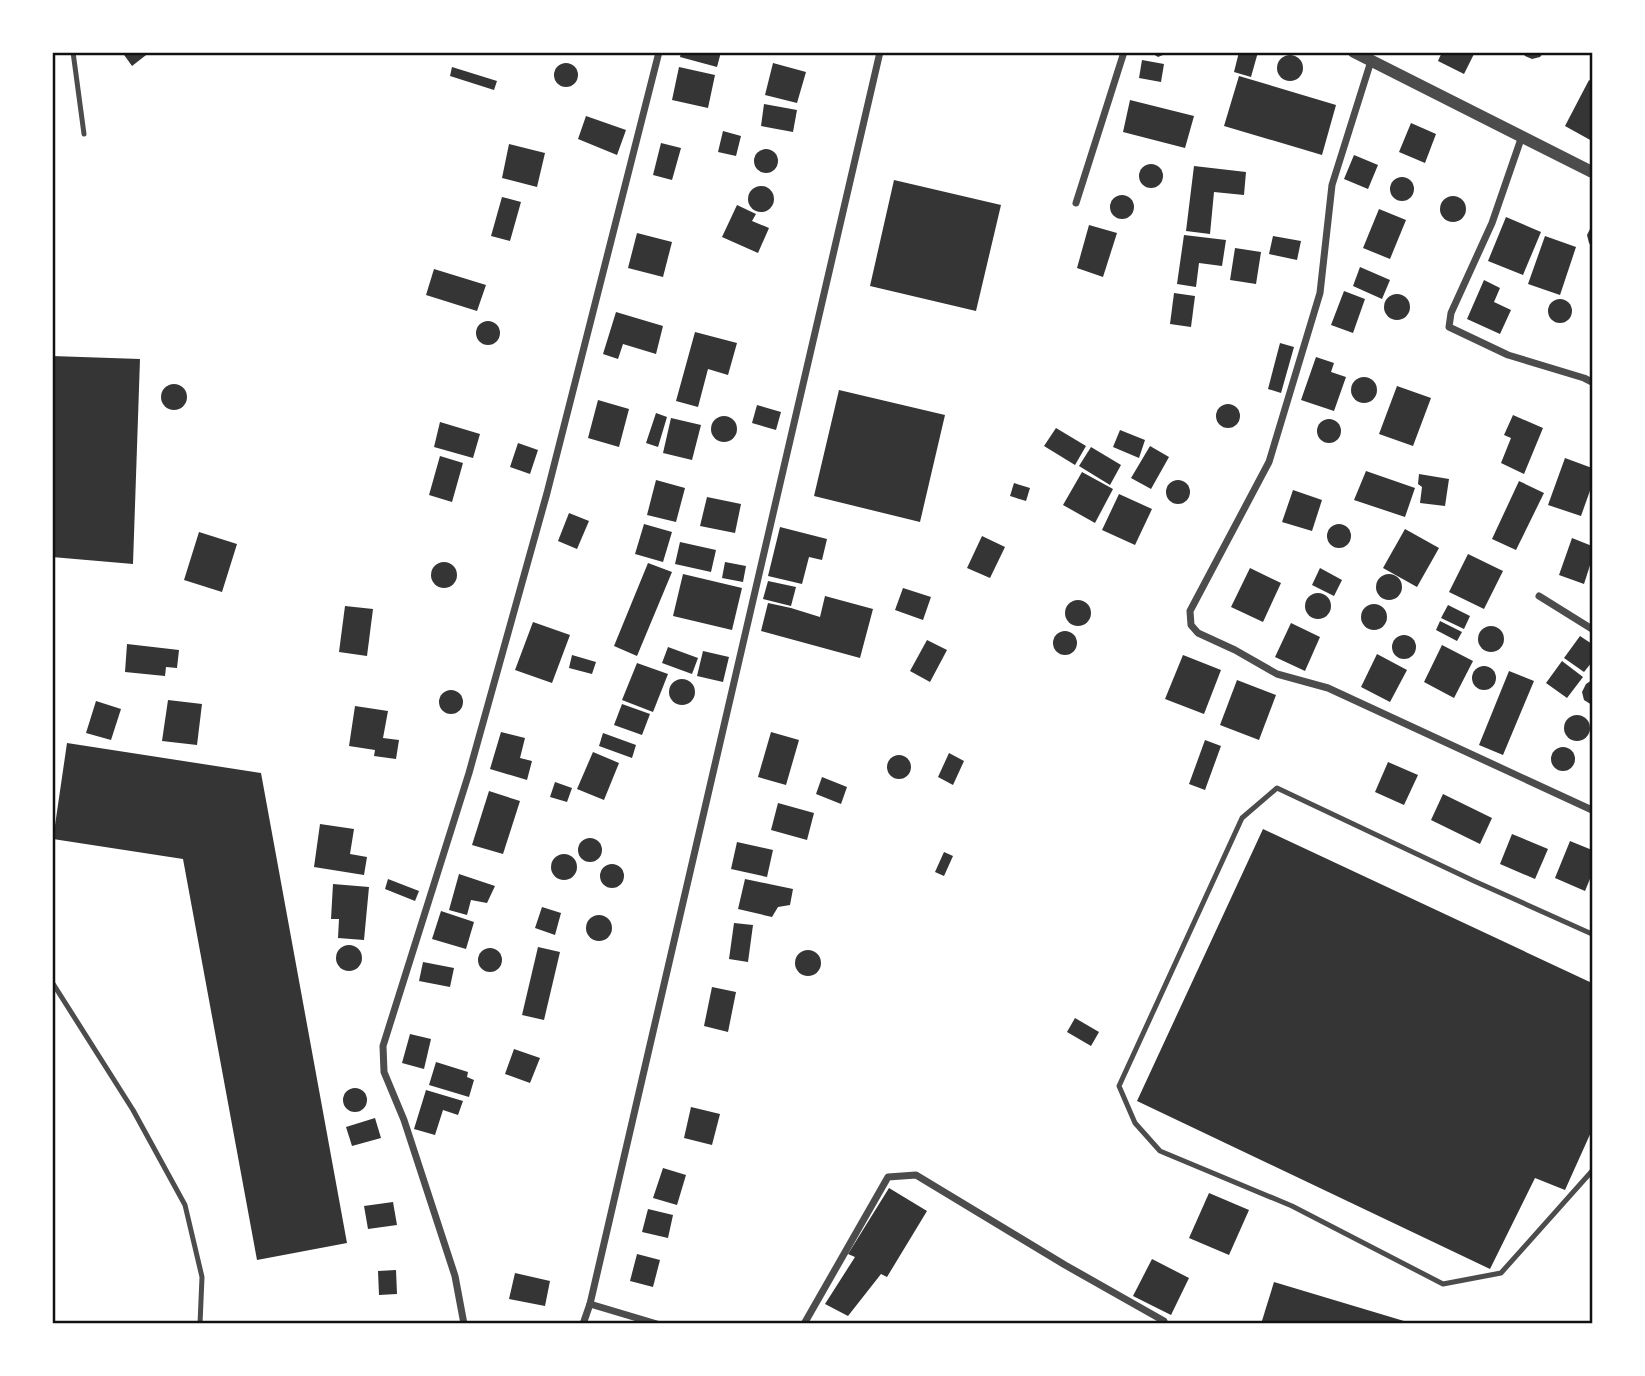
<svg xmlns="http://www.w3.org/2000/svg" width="1645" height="1376" viewBox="0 0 1645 1376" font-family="Ubuntu,sans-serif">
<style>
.building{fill:#353535}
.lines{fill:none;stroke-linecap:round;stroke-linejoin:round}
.service{stroke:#4c4c4c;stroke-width:5}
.minor{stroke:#4c4c4c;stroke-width:7}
.tertiary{stroke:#4c4c4c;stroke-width:12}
.neatline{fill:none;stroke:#111;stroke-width:2.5}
</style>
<rect width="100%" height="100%" fill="#fff"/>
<g class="building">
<polygon points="122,52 150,52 132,66"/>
<polygon points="681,52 721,52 717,67 680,57"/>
<polygon points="1150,52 1170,52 1158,57"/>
<polygon points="1239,52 1258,52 1251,77 1234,72"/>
<polygon points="1442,52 1475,52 1464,74 1438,61"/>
<polygon points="1522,52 1544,52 1540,57 1532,59 1525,56"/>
<circle cx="1290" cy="68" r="13"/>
<polygon points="1142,60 1164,64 1161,82 1139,78"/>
<circle cx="566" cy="75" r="12"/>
<polygon points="773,63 806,72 797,103 765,95"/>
<polygon points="452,67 497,81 494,90 450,76"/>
<polygon points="679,67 715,75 708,108 672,100"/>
<polygon points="1239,76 1336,105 1322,155 1224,126"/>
<polygon points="1589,80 1592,82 1592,141 1565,126"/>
<polygon points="1130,100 1194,116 1185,148 1123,132"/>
<polygon points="764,104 797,110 793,132 761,126"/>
<polygon points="586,116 626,130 617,155 578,139"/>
<polygon points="1411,123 1436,134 1425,163 1399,152"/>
<polygon points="723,131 741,136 736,156 718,152"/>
<polygon points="661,143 681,148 672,180 653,175"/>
<polygon points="509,144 545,153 537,187 502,178"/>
<circle cx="766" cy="161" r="12"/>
<polygon points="1354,155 1378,165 1368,189 1344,179"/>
<circle cx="1151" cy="176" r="12"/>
<polygon points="1194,166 1246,172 1244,195 1214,192 1210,234 1186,231"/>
<circle cx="1402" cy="189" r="12"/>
<polygon points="894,180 1001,205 976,311 870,286"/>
<circle cx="761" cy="199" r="13"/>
<circle cx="1122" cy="207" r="12"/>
<circle cx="1453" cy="209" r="13"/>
<polygon points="502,197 521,202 510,241 491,236"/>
<polygon points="737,205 756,214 752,221 769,228 758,253 722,237"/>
<polygon points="1379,209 1406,220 1390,259 1363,248"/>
<polygon points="1506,217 1541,232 1523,275 1488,261"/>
<polygon points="1089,225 1117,233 1103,277 1077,268"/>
<polygon points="1592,225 1592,247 1589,243 1587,235"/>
<polygon points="637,233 672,242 663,277 628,268"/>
<polygon points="1184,235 1226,240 1222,266 1199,263 1196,287 1177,284"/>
<polygon points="1273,236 1301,241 1297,260 1269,254"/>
<polygon points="1545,236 1576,247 1560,295 1528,284"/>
<polygon points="1235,248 1261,252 1256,284 1230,280"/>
<polygon points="1360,267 1390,280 1382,299 1353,286"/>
<polygon points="434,269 486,285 477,311 426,295"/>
<polygon points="1484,280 1500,288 1494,302 1511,310 1500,334 1467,319"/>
<polygon points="1344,291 1365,299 1353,333 1331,325"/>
<polygon points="1174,293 1195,296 1191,327 1170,324"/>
<circle cx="1397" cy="307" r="13"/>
<circle cx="1560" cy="311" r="12"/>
<polygon points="616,312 663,326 656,354 623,344 618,359 603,354"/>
<circle cx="488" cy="333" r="12"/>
<polygon points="695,332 737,343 728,375 708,369 698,407 676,401"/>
<polygon points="1280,343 1294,347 1281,393 1268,389"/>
<polygon points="52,356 140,359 133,564 52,557"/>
<polygon points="1316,357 1334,363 1331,372 1346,377 1334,411 1301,400"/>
<circle cx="1364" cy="390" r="13"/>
<circle cx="174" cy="397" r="13"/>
<polygon points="1397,386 1431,398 1413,446 1379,434"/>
<polygon points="839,390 945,415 920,522 814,496"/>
<polygon points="598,400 629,409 619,447 588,438"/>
<circle cx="1228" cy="416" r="12"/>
<polygon points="757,405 781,412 776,430 752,423"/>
<polygon points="656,413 667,417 658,447 646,443"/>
<polygon points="1513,415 1543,428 1524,474 1501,463 1511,438 1504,435"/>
<circle cx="724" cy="429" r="13"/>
<polygon points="671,418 701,425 692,460 663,453"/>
<circle cx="1329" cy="431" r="12"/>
<polygon points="440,422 480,434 473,458 434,447"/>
<polygon points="1056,428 1086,446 1075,465 1044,446"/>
<polygon points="1120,430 1145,440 1139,458 1113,447"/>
<polygon points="518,443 538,450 530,474 510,467"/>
<polygon points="1150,446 1169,457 1151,489 1131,478"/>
<polygon points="1091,447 1121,465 1110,485 1079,466"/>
<polygon points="440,456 463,463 452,502 429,495"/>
<polygon points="1565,458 1592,468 1592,485 1581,516 1548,505"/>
<polygon points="1366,471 1415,488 1405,517 1354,500"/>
<polygon points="1082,472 1113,489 1095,523 1063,505"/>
<polygon points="1419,474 1449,479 1445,506 1420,503 1422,487 1418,484"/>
<circle cx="1178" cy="492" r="12"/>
<polygon points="656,480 685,488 676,522 647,515"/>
<polygon points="1519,481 1544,493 1516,550 1492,539"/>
<polygon points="1014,483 1030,488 1026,501 1010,496"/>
<polygon points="1293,490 1322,500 1312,531 1282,522"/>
<polygon points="1119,494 1152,509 1135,545 1102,530"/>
<polygon points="707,497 741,504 735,533 700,526"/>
<polygon points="569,513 589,521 577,549 558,541"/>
<circle cx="1339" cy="536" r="12"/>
<polygon points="644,524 672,532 663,562 635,554"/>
<polygon points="780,527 827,539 822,560 809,557 802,584 768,576"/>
<polygon points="1405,529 1439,548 1417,587 1383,568"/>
<polygon points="199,532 237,544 222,592 184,580"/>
<polygon points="982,536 1005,547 990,578 967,568"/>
<polygon points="1572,538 1592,546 1592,559 1584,584 1559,575"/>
<polygon points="680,542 716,550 711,572 675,564"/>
<polygon points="1468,554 1503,571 1484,609 1449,592"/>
<polygon points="725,562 746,566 743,582 722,578"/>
<circle cx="444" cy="575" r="13"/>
<polygon points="648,563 672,572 637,656 614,646"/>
<polygon points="1250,568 1281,583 1263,622 1231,607"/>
<polygon points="1320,568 1342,580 1334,596 1312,585"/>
<polygon points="683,574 742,588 732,630 673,616"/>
<circle cx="1389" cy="587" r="13"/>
<polygon points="768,581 796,587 791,606 763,599"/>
<polygon points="903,588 931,597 923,620 895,610"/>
<circle cx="1318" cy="606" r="13"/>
<polygon points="825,596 873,609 860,658 761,631 768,603 791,608 820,617"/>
<circle cx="1078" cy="613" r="13"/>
<circle cx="1374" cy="617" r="13"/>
<polygon points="1448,605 1470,616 1464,629 1441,618"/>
<polygon points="345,606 373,609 367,656 339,652"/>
<polygon points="1440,621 1462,632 1457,641 1436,630"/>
<polygon points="533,622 570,635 552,683 515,670"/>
<polygon points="1291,623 1320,637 1305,671 1275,657"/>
<circle cx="1491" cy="639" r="13"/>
<circle cx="1065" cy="643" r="12"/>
<circle cx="1404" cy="647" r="12"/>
<polygon points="1580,636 1592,644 1592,662 1584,672 1564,658"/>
<polygon points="927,640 947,650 930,682 910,671"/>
<polygon points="127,644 179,650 177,668 166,667 165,676 125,672"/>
<polygon points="1442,645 1473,661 1454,698 1424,682"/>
<polygon points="668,647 698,658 692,674 662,663"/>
<polygon points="703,651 729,657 723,682 697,676"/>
<polygon points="1377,654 1407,670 1390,702 1361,687"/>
<polygon points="572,655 596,662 592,674 569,668"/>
<polygon points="1183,655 1221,670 1204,714 1165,699"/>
<polygon points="1562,661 1583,677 1567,698 1546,683"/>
<polygon points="637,663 668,674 653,712 622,700"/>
<circle cx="1484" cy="678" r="12"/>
<polygon points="1509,671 1534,681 1503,755 1479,745"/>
<circle cx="682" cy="692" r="13"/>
<polygon points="1237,680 1276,695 1259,740 1220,725"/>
<polygon points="1592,680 1592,705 1584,700 1582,692 1586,684"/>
<circle cx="451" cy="702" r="12"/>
<polygon points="168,700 202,704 197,745 162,741"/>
<polygon points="96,701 121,709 111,740 86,733"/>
<polygon points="622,704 650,714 642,735 614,725"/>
<polygon points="355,706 388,711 383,738 399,740 396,759 374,756 375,750 349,746"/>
<circle cx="1577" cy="728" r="13"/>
<polygon points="501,732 525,738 520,758 532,761 527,780 490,769"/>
<polygon points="771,732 799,740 786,785 758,777"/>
<polygon points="603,733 636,745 632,758 599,746"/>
<polygon points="1205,740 1221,746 1205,790 1189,784"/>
<polygon points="67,743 261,773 347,1243 257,1260 183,859 53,839"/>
<circle cx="1563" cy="759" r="12"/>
<polygon points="593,752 619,763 604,800 577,789"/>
<polygon points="949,753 964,761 953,785 938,777"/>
<circle cx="899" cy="767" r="12"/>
<polygon points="1388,762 1418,775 1404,805 1375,792"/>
<polygon points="822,777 847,787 841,804 816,794"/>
<polygon points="555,782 572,788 567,802 550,797"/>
<polygon points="489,791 520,801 503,854 472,845"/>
<polygon points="1443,794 1492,818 1480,844 1431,820"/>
<polygon points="778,803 814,813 807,840 771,830"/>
<polygon points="320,824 354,829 350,854 367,857 364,875 314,867"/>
<polygon points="1263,829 1592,983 1592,1130 1565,1190 1535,1178 1490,1269 1137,1101"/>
<polygon points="1512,834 1548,849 1535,879 1500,864"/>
<circle cx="590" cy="850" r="12"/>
<polygon points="1570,841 1592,850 1592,874 1585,891 1555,878"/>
<polygon points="737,842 773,850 767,877 731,869"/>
<polygon points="944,852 953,856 944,876 935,872"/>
<circle cx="564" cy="867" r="13"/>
<circle cx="612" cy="876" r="12"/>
<polygon points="459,874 495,886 487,903 471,900 467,915 449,910"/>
<polygon points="388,879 419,891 415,901 385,889"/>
<polygon points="745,879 793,889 790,905 778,907 772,917 738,909"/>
<polygon points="333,884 369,887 364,940 338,938 339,919 331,919"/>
<polygon points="542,907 561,913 555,935 535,928"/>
<polygon points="441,911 474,922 466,949 432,939"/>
<circle cx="599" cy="928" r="13"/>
<polygon points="734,923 753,925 748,962 729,959"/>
<circle cx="349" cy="958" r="13"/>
<polygon points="538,947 560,952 544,1020 522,1015"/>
<circle cx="490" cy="960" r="12"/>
<circle cx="808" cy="963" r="13"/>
<polygon points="423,962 454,968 450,987 419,981"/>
<polygon points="712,987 736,992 728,1032 704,1026"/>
<polygon points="1075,1018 1099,1032 1091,1046 1067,1032"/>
<polygon points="410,1034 431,1039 424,1069 402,1063"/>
<polygon points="514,1049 540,1058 530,1083 505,1074"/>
<polygon points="436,1062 468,1072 467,1077 474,1080 469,1097 429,1085"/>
<circle cx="355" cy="1100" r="12"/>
<polygon points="426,1090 463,1101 458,1115 443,1110 435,1135 414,1129"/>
<polygon points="691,1107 720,1114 712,1145 684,1138"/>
<polygon points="375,1118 381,1138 352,1146 346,1127"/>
<polygon points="663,1168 686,1175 677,1205 653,1198"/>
<polygon points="889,1188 927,1211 887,1277 881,1274 848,1316 825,1304 855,1257 848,1254"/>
<polygon points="1209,1193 1249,1210 1229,1255 1189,1238"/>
<polygon points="393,1202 397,1225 368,1229 364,1206"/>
<polygon points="648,1209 673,1215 668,1238 642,1232"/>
<polygon points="637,1254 660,1260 653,1287 630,1281"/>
<polygon points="1152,1259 1189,1278 1171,1315 1133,1296"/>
<polygon points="396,1270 397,1294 379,1295 378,1271"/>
<polygon points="515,1273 550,1281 545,1306 509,1299"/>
<polygon points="1274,1282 1404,1321 1403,1324 1261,1324"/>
</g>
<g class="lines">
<g class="service">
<polyline points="73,52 84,134"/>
<polyline points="1592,934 1474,881 1277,788 1242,818 1119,1086 1135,1123 1160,1151 1292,1206 1443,1284 1501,1273 1592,1171"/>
<polyline points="52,982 133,1110 185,1205 202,1277 200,1324"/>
</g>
<g class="minor">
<polyline points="1371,61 1332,185 1320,293 1269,462 1190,611 1191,625 1198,633 1235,650 1277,674 1328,688 1592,810"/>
<polyline points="1522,136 1492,223 1451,313 1449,327 1508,355 1584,378 1592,382"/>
<polyline points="1076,203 1124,52"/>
<polyline points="1539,596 1592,629"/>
<polyline points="590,1304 657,1324"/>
<polyline points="464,1324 455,1276 404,1120 384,1072 383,1046 469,773 547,493 659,52"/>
<polyline points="583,1324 590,1304 880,52"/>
<polyline points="804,1324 888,1177 916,1175 1065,1265 1164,1321 1165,1324"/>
</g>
<polyline class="tertiary" points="1354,52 1592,172"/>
</g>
<rect width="1645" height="1376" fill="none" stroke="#ffffff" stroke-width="108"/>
<rect x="54" y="54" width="1537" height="1268" class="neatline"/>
</svg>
